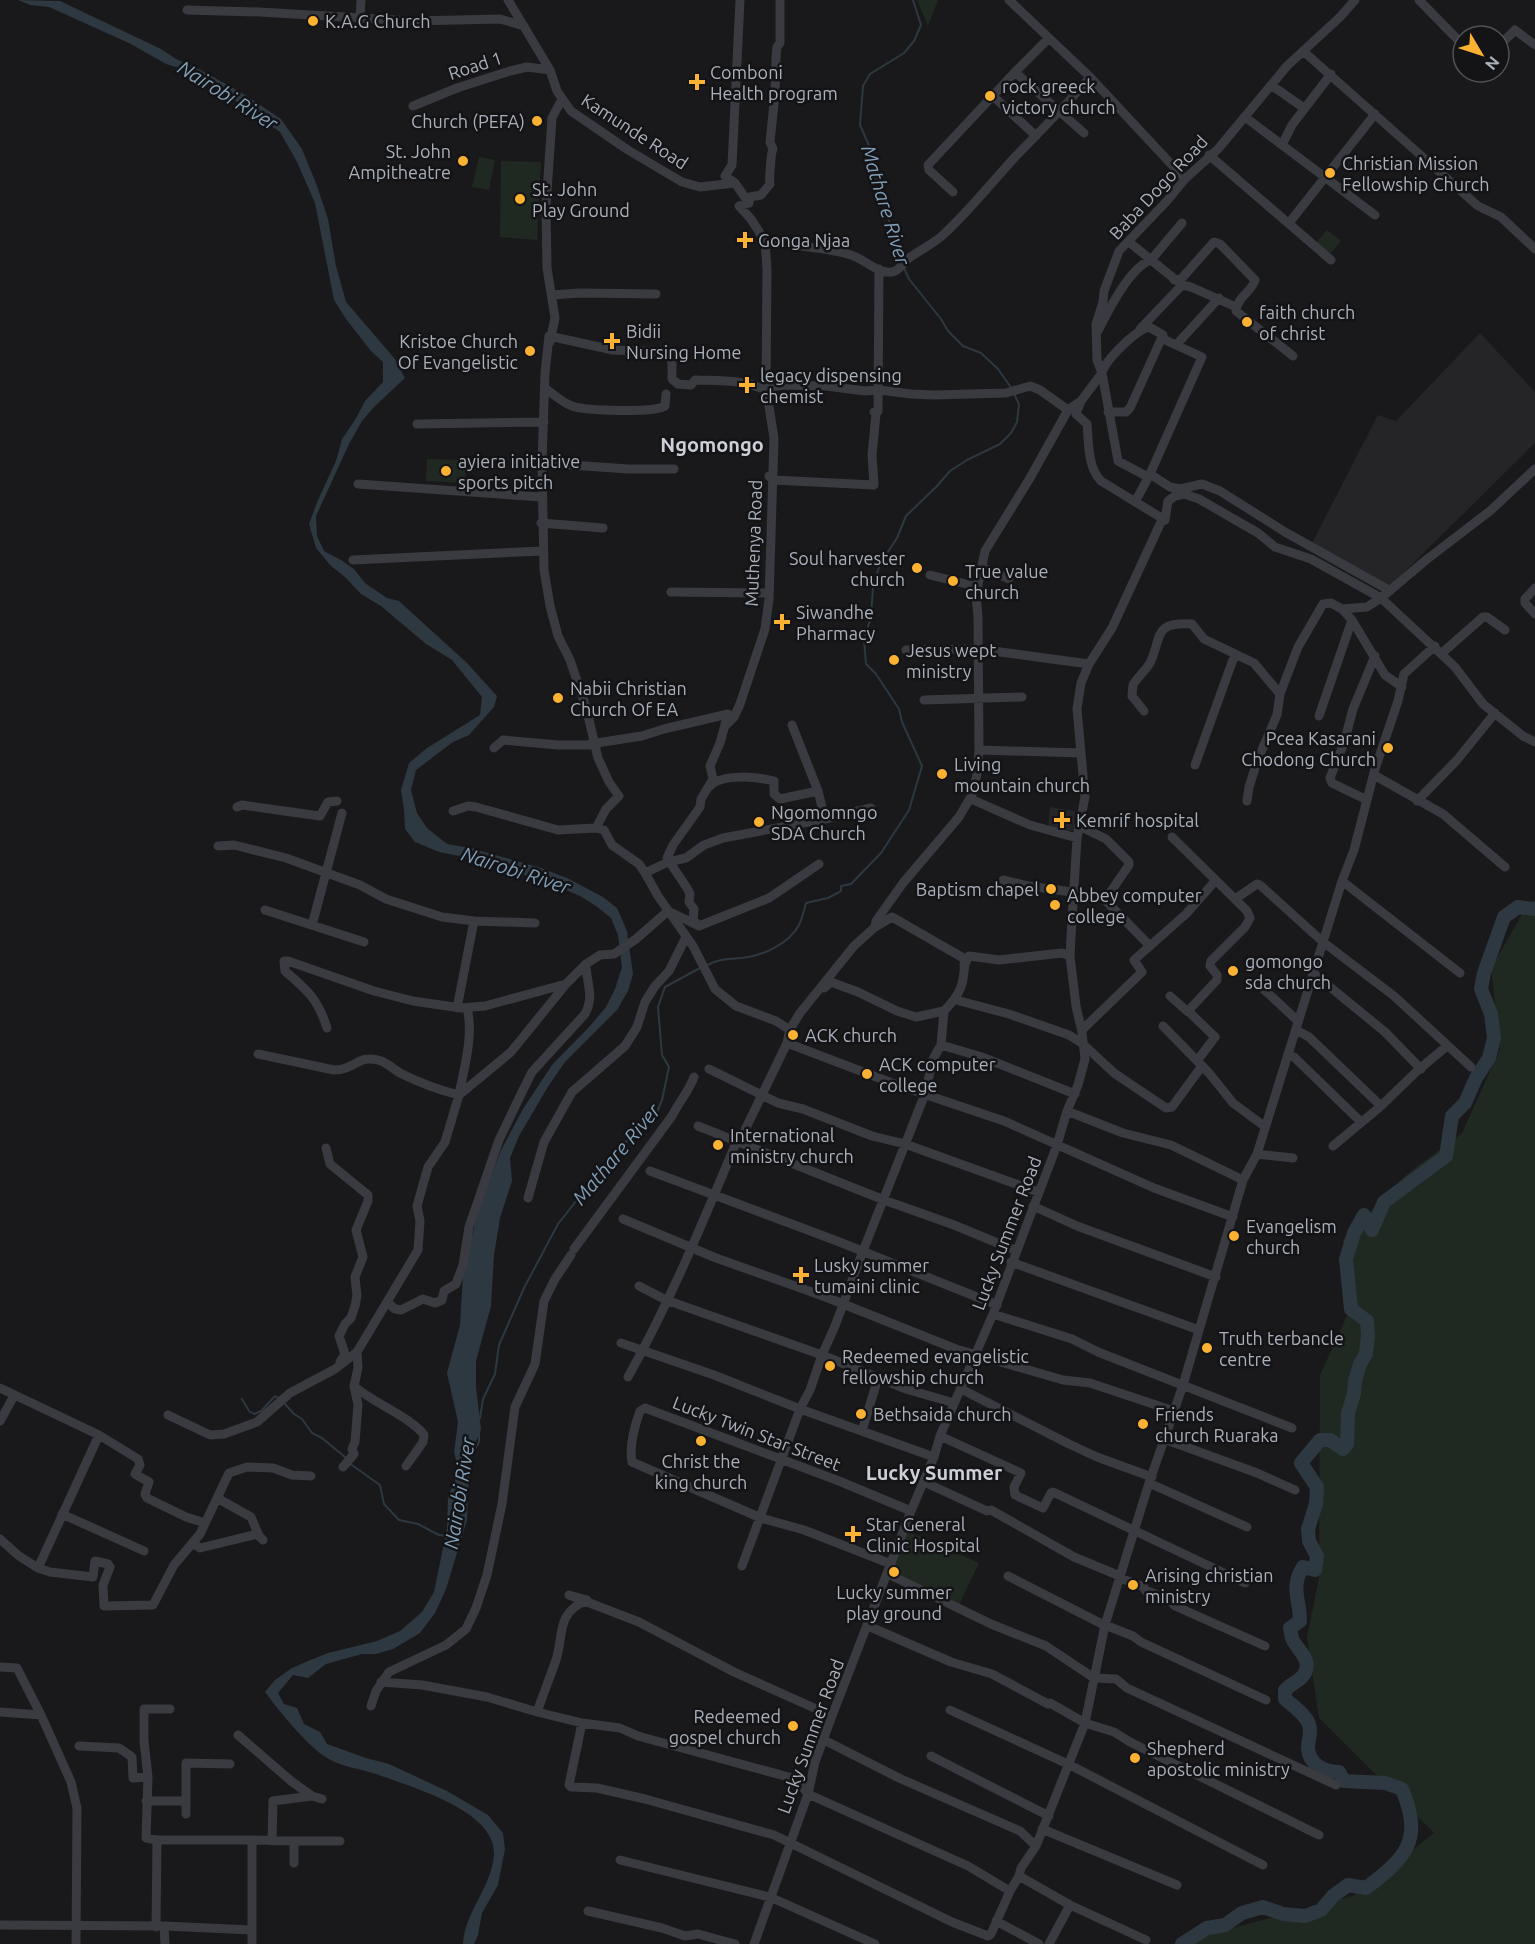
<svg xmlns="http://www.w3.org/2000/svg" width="1535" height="1944" font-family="Ubuntu,sans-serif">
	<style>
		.built { fill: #252528 }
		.green { fill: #202921 }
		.water { fill: #2e3840 }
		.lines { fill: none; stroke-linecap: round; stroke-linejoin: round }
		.stream { stroke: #2e3840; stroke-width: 2 }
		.river { stroke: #2e3840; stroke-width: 14 }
		.minor { stroke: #393b40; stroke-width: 9 }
		.poi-dot { fill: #fbb131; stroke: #141416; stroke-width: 2 }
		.labels { text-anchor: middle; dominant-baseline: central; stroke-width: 5; stroke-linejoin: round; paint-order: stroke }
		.poi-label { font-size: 18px; fill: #aab0bb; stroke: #141416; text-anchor: start }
		.street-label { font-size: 18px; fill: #aab0bb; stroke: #141416 }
		.water-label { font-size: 20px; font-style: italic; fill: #809fb7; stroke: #141416 }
		.neighbourhood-label { font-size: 20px; font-weight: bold; fill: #cccfd7; stroke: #141416 }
	</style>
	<rect width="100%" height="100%" fill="#19191b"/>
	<path class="built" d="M1480,333L1535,392V443L1386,590L1310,547L1378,415L1396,421Z
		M1050,807L1075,811L1074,831L1048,828Z"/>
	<path class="green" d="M917,0H938L928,26Z
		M479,157L495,160L489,190L472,187Z
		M501,161L541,162L537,237L538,240L500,237Z
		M1327,230L1341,241L1329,255L1316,243Z
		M427,459L466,460L465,483L426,481Z
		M1535,900V1944H1172L1353,1896L1434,1833L1319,1718L1307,1637L1319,1578L1320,1375L1356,1296L1343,1240L1407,1174L1462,1133L1500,1049L1491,968L1528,904Z
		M907,1531L979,1563L959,1605L890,1574Z"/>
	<path class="water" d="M18,0L60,1L161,49L176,59L197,68L242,93L281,119L302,149L317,186L328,219L336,266L346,302L395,359L405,378L374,407L362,421L349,444L316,516L317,536L324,551L341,560L354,569L365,583L387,598L399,601L467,663L497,696L494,707L469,735L453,742L416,770L411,790L417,813L427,828L447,844L471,848L541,868L567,878L603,897L617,908L627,931L633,974L628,991L617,1010L565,1062L549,1085L519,1136L510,1158L512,1181L500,1218L494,1255L491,1306L476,1361V1387L481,1430L467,1460L469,1475L467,1520L446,1589L435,1613L420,1633L393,1649L376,1654H362L326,1664L308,1678L293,1675L278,1693L284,1704L297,1708L304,1724L320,1732L327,1744L366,1758L389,1764L447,1791L488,1815L503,1833L505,1849L498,1885L482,1913L478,1935L474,1944H463C465,1911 492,1887 494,1854C496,1810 408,1786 376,1774C358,1768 340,1767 324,1756C304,1742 280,1712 265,1692L275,1680L292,1668L308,1661L328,1653L377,1641L400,1631L422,1612L434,1592L447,1528L448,1496L459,1472L454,1452L458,1422L447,1373L460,1325L463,1274L478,1211L501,1150L523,1109L552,1065L590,1026L606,1007L615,989L622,967L618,935L611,918L596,906L580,896L566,890L545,886L519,872L495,863L439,852L415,842L405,829L404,809L401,790L409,763L427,748L480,715L482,697L452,660L426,644L381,606L361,594L346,578L330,565L316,548L309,524L318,500L336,461L342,439L355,420L365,401L383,382V362L371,351L346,319L334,300L315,203L297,162L280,132L198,74L166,64L131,44L49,7L30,5Z"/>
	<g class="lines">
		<path class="stream" d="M902,263L875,175L874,157L860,125L863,86L870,74L904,53L914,41L921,25L913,0
			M904,268L909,279L941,319L948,331L963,346L981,353L998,369L1012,389
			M705,966C718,959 728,959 742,958C762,956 789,944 799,925C802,919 804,910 806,903L828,898L841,891V886L851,884L881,853L909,810L922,766L902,722L899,709L876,674L866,664L864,640L871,617L873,587L880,564L897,538L906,516L937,486L950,471L967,460L1000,444L1011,433L1017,422L1019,404L1014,394
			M242,1399L249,1411L254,1414L261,1411L275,1396L280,1399
			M284,1403L294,1414L302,1419L312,1433L322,1438L346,1458
			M480,1418L483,1399L495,1374L499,1345L524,1288L558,1224L612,1155L657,1112L662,1100L669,1067L662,1055L658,1007L665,987L700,968
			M349,1463L380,1485L384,1504L399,1520L418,1524L439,1535L448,1536
			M467,1463L479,1442V1433"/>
		<path class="river" d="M1182,1944L1207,1928L1225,1925L1242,1913L1263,1907L1283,1914L1305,1916L1321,1910L1333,1896L1348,1885L1366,1888C1407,1857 1423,1840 1402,1789L1385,1783L1344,1781L1339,1772C1325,1772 1309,1765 1308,1748C1308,1739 1312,1733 1309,1724C1305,1714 1293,1706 1285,1699V1690C1290,1685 1296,1682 1301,1678C1317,1661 1295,1649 1292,1638C1291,1635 1291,1631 1290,1628L1300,1621C1300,1599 1290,1587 1303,1567L1315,1570L1317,1556L1309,1541L1308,1529L1316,1504L1317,1487L1301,1463L1320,1440H1330L1343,1449L1347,1444L1348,1413L1354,1394L1355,1381L1360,1364L1366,1354L1368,1335L1367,1321L1351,1309L1346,1259L1354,1233L1364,1215L1372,1230L1384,1202L1446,1156L1452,1116L1465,1103L1476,1078L1489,1058L1494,1038L1491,1014L1481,989L1484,973L1504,917L1518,907L1535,909"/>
		<path class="minor" d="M508,0L550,70L557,91L571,111L628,150L682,182L700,187L735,183
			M740,0L732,165L725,176L735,183L749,203
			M1009,0L1090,77
			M1419,0L1463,45
			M187,10L259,12L413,21L500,19L524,26
			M360,18L361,0
			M1499,46L1515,30L1535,45
			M1303,51L1478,206L1501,217L1535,249
			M1015,72L1084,133
			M1271,85L1304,108
			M993,96L1036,136
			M413,106L457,88L510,71L527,67L550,70
			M1245,117L1375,215
			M1282,145L1292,125L1331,74
			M1209,155L1331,260
			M953,192L929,170L928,165L1015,72L1049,38
			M749,203L750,197L761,195L770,184C769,180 771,152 773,149L770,142L775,94L776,57L777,47L780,43V0
			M1289,223L1375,114
			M765,241C793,247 823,246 851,255C864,259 878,274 892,272C899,271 903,263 909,258C920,250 933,244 943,235C969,211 991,183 1015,157C1040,131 1066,106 1090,77L1185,179
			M1129,242L1182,285L1191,287L1236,307
			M1174,280L1182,278L1214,242L1220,244L1255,280C1252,292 1237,297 1236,311L1293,356
			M552,295L580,293L656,294
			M1140,329L1182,285
			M1098,331C1108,311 1130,267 1151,260L1182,223
			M549,336L545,373L542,463L544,570L550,606L558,636L570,660L586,707L598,758L609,782L619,796L606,809L596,828L604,830L612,845L639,864L645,873L658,896L693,946L715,989L736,1006L776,1021L790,1030
			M549,336L613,350L669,352L672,363V379L678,384L691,385L695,380C717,381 747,379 766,391
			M550,342L555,318L547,268L546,207L552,118L562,99
			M1177,344L1219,298
			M545,388C553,394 563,403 572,406C587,411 653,413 665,406L666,394
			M766,388L783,385L826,386L865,391L879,390L911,394L934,395L1006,393L1030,386L1040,390L1068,410
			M1081,401L1068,410L1030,478L985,551L976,594L978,617L979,750L977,774L972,795L959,817L903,883L876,921L875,927L854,946L800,1013L790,1029L787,1043L900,1086L1004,1121L1154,1188L1233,1217
			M1108,412H1126L1130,408L1163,335
			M417,424L544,422
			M542,463L628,469H674
			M1150,474L1170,487L1180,489L1202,484L1220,491L1285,532L1387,589
			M769,476L773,480L874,485L872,455L876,414L874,412L878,411L879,269
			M358,484L541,497
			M1135,502L1150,474L1202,357L1163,339V335L1149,327C1136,330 1105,360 1102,373L1118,461L1148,477
			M1165,520L1101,481C1087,466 1089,443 1087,424L1076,414L1081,401L1102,373L1097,360L1096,324L1103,302L1104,291L1119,251L1166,202L1185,179L1218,149L1287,66L1340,17L1355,0
			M1165,520L1168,501L1175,496L1184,494L1199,499L1258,533L1275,547L1311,559L1381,598L1455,667L1483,704L1523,736L1535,742
			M541,523L603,528
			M353,560L542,551
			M982,567L1009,579
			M930,575L978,587
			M1535,588L1525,599V603L1535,614
			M671,592L769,593
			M1342,609L1367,607L1381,598L1426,560L1490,511L1535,469
			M906,650L978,649L1089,664
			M1442,653L1483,617H1487L1505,630
			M924,700L1022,697
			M1144,711L1132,696L1133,685C1138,676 1146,671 1151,661C1162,636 1153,622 1192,624L1204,639L1254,663L1280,694
			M1319,716L1352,620
			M494,748L503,740L558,745H597L590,744L642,736L664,729L728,714
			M979,750L1081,753
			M1195,765L1235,654
			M1374,775L1443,814L1505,867
			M710,786C723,773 758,777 774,781V794L780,799L818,791
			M971,799L1030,825L1077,838
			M1367,800L1332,783L1330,778L1344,743L1353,709L1375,656
			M1247,801L1249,787L1258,759L1277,715L1280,694L1298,647L1323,604L1331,603L1342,609L1352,620L1385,675L1402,687
			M1417,801L1457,760L1495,713
			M237,807L242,805L320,816L328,802L337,801
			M453,811L468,806L476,807L558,830L596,828
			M825,819L871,808
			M1079,826L1106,839L1129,862V865L1105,900L1150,946
			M1172,837L1247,911L1250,918L1245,927L1211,961L1210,966L1217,975V980L1188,1011L1215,1037L1197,1061
			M218,846L234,845L286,858L360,885L386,899L442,917L474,921L535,923
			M645,873L668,862L686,858L704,845L723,838L825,819L818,791L792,725
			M1003,880L1028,886L1072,892
			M1342,881L1460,973
			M1235,899L1257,884L1260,885L1323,942L1394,996L1471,1067
			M265,910L364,942
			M312,925L342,813
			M699,926L769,898L819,864
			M875,927L892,917L965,959
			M1313,973L1385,1032L1421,1069
			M1258,984L1298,1021
			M824,988L831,982L858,992L897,1011L916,1017L944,1011
			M1170,996L1188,1012
			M956,1000L1009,1014L1069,1035L1083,1044L1114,1073L1166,1108L1172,1107L1202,1066
			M457,1008L474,921
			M1163,1026L1209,1073L1233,1103L1264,1126
			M327,1028C318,999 307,990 285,971L284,961H288L374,991L413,1001L461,1008L485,1006L566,984
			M1084,1028L1142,972L1134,960L1186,914L1216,880
			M1296,1030L1309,1037L1381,1106
			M941,1045L982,1057L1075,1094
			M258,1054L334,1070C352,1070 356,1059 369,1059C383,1058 391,1068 402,1074C420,1083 439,1090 459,1095C464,1068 474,1035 467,1008
			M1294,1057L1361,1122
			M709,1069L778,1103L803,1109L872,1136L905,1144L1038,1192
			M1067,1111L1123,1133L1171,1145L1243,1180
			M698,1126L884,1200L954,1225L1017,1251
			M1333,1146L1381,1106L1417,1071L1447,1046
			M326,1148L330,1164L368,1195V1201L356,1230L363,1257L355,1277L357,1296L355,1306L351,1318L345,1324L339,1336L345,1354L340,1362
			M1257,1154L1293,1158
			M650,1171L837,1241L997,1305
			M528,1198L544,1142L572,1092L625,1046L637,1027L645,1002L655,986L669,971L686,937
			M1033,1206L1077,1226L1216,1277
			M623,1219L716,1258L823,1296L956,1349L1063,1380L1090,1383L1174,1411
			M574,1249L672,1116C679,1102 689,1091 694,1077
			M1011,1262L1199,1330
			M639,1286L666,1300L822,1355L906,1389L954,1403
			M388,1303L395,1309L401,1310L423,1299L435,1303L442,1300L444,1291L456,1284L463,1265L469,1227L499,1140L523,1090L532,1072L585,1014C595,995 586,983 586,964
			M993,1314L1072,1339L1098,1352L1292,1428
			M621,1343L714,1375L800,1409L934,1457
			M628,1377C670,1302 703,1222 736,1143L745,1130L787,1043
			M354,1386C373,1403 411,1417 424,1435L423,1442L406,1466
			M0,1388L99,1435L138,1459L140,1465L135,1474L149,1482L145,1494L147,1498L186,1517L205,1523
			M961,1389L1069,1444L1097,1457L1152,1477
			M168,1415L210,1435L224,1434L257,1422L290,1393L335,1369L357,1352L418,1250L420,1221L417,1206L428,1167L445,1142L459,1095L511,1052L566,984L586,964L600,955L614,954L636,939L668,911L699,926L693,920L694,909L689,902L690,894L687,888L667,858L673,845L700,807L701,799L713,779L710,766L720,743L728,714L725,726L734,717L740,704L765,629L769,599L773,471L774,438L766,388L767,269L765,241L751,219L739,206L749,203
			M0,1421L14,1396
			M862,1431L878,1378
			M940,1436L1021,1473L1014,1487L1015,1495L1043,1508L1051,1493L1053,1492L1245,1583
			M1164,1439L1257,1473L1295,1490
			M343,1467L354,1454L352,1449L355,1442L358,1405L354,1386L358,1368L357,1352
			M924,1482L987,1511L991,1510L1074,1557L1115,1574L1120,1578L1144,1587L1145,1590L1170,1600L1175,1606L1265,1646
			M1149,1483L1247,1527
			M217,1498L251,1517L259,1536L263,1540
			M62,1514L144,1551
			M0,1539L19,1556L38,1568L50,1572L93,1577L95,1561L108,1564L110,1567L103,1585L104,1606L153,1605L174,1565L200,1534L229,1473L247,1467L273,1468L292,1475L311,1476
			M194,1544L200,1548L258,1534
			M891,1564L804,1530L761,1518L632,1462C629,1447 635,1425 640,1411L645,1408L839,1481L911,1511
			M742,1566L800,1409L810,1390L822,1355L835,1326L863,1251L925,1094L933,1059L941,1045L944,1011C962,993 964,983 965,959L964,966L969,956L999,960L1062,953L1070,956
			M38,1568L99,1435
			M888,1574L991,1624L1046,1646L1094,1678L1116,1679L1127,1688L1336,1785
			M1008,1576L1106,1626
			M587,1600L569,1595L639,1622L734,1672L832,1716
			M1105,1625L1133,1636L1141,1642L1266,1700
			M868,1626L951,1662L992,1674L1048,1704L1050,1703L1085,1723L1114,1732L1130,1742L1319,1835
			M0,1667L17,1668L41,1715L71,1782L77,1808L76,1944
			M381,1682L422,1685L487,1697L537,1712C543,1695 550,1677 556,1660C564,1635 556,1614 585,1601
			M371,1706L376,1691L389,1672L446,1645L466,1629L476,1608L487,1575L502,1504L515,1407L535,1364L544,1301L555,1279L571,1255
			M950,1710L1070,1765L1263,1865
			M0,1712L41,1715
			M537,1712L582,1723L620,1728L638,1736L796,1779L808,1794L968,1866L1010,1891
			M582,1723L569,1785L571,1787L597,1788L645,1799L774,1835L952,1922L988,1936L991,1934L1010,1891L1019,1876L1021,1868L1036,1846L1085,1723L1105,1625L1149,1483L1183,1385L1243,1180L1257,1154L1342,881L1354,850L1375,769L1398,701L1404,674L1435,646
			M238,1735L291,1781L312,1796
			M824,1740L901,1779L1020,1831L1036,1846
			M79,1746L119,1748L132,1757L133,1778L148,1777L146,1838L157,1840L156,1927
			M931,1756L1049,1816
			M148,1777L144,1741V1709H170
			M146,1801H185
			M186,1814V1763L230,1764
			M1042,1829L1177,1885
			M157,1840H252V1944
			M252,1840L294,1841V1863
			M272,1841L273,1801L312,1796L322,1799
			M294,1841H340
			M620,1860L770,1897L875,1944
			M1019,1876L1070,1905L1146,1940
			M588,1911L662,1928L685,1936L698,1934L735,1944
			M996,1921L1039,1944
			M0,1925L164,1926L252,1930
			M164,1926L165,1944
			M754,1944L808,1794L815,1762L832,1716L911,1511L934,1457L940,1436L993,1314L1057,1145L1067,1111L1078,1085L1085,1059L1082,1032L1076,1006L1070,956L1071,937L1077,838L1085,797L1077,709L1081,683L1089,664L1112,628L1161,522L1165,520
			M1049,1944L1070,1905"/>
	</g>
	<g class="poi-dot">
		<circle cx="313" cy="21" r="6"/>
		<path d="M694 73h6v6h6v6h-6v6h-6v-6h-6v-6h6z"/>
		<circle cx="990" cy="96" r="6"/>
		<circle cx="537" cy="121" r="6"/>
		<circle cx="463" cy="161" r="6"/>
		<circle cx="1330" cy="173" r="6"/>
		<circle cx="520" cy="199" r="6"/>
		<path d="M742 231h6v6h6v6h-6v6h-6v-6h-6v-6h6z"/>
		<circle cx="1247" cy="322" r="6"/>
		<path d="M609 332h6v6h6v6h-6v6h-6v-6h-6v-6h6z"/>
		<circle cx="530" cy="351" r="6"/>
		<path d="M744 376h6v6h6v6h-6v6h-6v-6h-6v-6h6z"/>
		<circle cx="446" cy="471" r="6"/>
		<circle cx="917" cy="568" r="6"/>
		<circle cx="953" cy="581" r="6"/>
		<path d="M779 613h6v6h6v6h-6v6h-6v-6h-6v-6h6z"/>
		<circle cx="894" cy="660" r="6"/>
		<circle cx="558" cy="698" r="6"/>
		<circle cx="1388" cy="748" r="6"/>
		<circle cx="942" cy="774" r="6"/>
		<path d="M1059 811h6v6h6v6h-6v6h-6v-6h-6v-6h6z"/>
		<circle cx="759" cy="822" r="6"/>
		<circle cx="1051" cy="889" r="6"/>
		<circle cx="1055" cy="905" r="6"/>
		<circle cx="1233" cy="971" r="6"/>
		<circle cx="793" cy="1035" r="6"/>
		<circle cx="867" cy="1074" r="6"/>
		<circle cx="718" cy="1145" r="6"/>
		<circle cx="1234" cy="1236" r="6"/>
		<path d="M798 1266h6v6h6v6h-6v6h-6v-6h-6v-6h6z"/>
		<circle cx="1207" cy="1348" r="6"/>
		<circle cx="830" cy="1366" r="6"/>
		<circle cx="861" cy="1414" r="6"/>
		<circle cx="1143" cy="1424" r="6"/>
		<circle cx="701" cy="1441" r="6"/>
		<path d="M850 1525h6v6h6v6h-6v6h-6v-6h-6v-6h6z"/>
		<circle cx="894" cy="1572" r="6"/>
		<circle cx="1133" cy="1585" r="6"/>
		<circle cx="793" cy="1726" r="6"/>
		<circle cx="1135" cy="1758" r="6"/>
	</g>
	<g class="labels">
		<g class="poi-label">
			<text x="325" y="21">K.A.G Church</text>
			<text x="710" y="72">Comboni<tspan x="710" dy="21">Health program</tspan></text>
			<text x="1002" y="86">rock greeck<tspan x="1002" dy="21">victory church</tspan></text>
			<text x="525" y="121" text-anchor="end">Church (PEFA)</text>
			<text x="451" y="151" text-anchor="end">St. John<tspan x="451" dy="21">Ampitheatre</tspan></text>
			<text x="1342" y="163">Christian Mission<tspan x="1342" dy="21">Fellowship Church</tspan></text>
			<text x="532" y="189">St. John<tspan x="532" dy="21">Play Ground</tspan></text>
			<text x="758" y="240">Gonga Njaa</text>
			<text x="1259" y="312">faith church<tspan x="1259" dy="21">of christ</tspan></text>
			<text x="626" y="331">Bidii<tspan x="626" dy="21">Nursing Home</tspan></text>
			<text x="518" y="341" text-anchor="end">Kristoe Church<tspan x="518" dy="21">Of Evangelistic</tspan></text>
			<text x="760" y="375">legacy dispensing<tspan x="760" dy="21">chemist</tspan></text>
			<text x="458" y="461">ayiera initiative<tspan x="458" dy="21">sports pitch</tspan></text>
			<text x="905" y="558" text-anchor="end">Soul harvester<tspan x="905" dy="21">church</tspan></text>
			<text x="965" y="571">True value<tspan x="965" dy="21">church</tspan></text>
			<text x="796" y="612">Siwandhe<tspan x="796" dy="21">Pharmacy</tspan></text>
			<text x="906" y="650">Jesus wept<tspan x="906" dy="21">ministry</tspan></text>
			<text x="570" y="688">Nabii Christian<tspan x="570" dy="21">Church Of EA</tspan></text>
			<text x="1376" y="738" text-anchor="end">Pcea Kasarani<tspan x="1376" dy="21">Chodong Church</tspan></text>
			<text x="954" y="764">Living<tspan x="954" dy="21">mountain church</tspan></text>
			<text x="771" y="812">Ngomomngo<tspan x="771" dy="21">SDA Church</tspan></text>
			<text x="1076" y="820">Kemrif hospital</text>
			<text x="1039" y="889" text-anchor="end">Baptism chapel</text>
			<text x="1067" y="895">Abbey computer<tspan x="1067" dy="21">college</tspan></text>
			<text x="1245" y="961">gomongo<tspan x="1245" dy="21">sda church</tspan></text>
			<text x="805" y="1035">ACK church</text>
			<text x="879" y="1064">ACK computer<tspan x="879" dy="21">college</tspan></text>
			<text x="730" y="1135">International<tspan x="730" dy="21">ministry church</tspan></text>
			<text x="1246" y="1226">Evangelism<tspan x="1246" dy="21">church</tspan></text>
			<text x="814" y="1265">Lusky summer<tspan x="814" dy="21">tumaini clinic</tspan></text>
			<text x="1219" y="1338">Truth terbancle<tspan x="1219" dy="21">centre</tspan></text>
			<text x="842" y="1356">Redeemed evangelistic<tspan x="842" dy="21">fellowship church</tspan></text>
			<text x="873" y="1414">Bethsaida church</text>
			<text x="1155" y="1414">Friends<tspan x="1155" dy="21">church Ruaraka</tspan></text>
			<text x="701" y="1461" text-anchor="middle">Christ the<tspan x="701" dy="21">king church</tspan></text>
			<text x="866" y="1524">Star General<tspan x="866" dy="21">Clinic Hospital</tspan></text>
			<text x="1145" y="1575">Arising christian<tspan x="1145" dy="21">ministry</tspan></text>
			<text x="894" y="1592" text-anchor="middle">Lucky summer<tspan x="894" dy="21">play ground</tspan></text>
			<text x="781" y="1716" text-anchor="end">Redeemed<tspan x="781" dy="21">gospel church</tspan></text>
			<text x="1147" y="1748">Shepherd<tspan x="1147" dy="21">apostolic ministry</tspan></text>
		</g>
		<g class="street-label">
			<text transform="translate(475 65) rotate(-18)">Road 1</text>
			<text transform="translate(635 131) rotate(33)">Kamunde Road</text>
			<text transform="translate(1158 187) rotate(-47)">Baba Dogo Road</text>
			<text transform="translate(753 543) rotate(-88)">Muthenya Road</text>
			<text transform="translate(1006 1233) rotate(-69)">Lucky Summer Road</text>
			<text transform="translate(757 1433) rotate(21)">Lucky Twin Star Street</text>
			<text transform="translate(810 1736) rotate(-70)">Lucky Summer Road</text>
		</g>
		<g class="water-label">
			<text transform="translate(228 95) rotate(32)">Nairobi River</text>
			<text transform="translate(886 205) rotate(73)">Mathare River</text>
			<text transform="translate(516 870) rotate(18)">Nairobi River</text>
			<text transform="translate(616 1154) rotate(-50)">Mathare River</text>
			<text transform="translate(459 1493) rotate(-81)">Nairobi River</text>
		</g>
		<g class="neighbourhood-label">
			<text x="712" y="444">Ngomongo</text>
			<text x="934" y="1472">Lucky Summer</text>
		</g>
	</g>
	<g transform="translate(1481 54) rotate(129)"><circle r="28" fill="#141416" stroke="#505258" stroke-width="1.5"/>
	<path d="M0-4.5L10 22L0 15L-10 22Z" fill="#fbb131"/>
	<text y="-9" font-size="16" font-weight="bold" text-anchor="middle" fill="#aab0bb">N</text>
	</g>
</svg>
